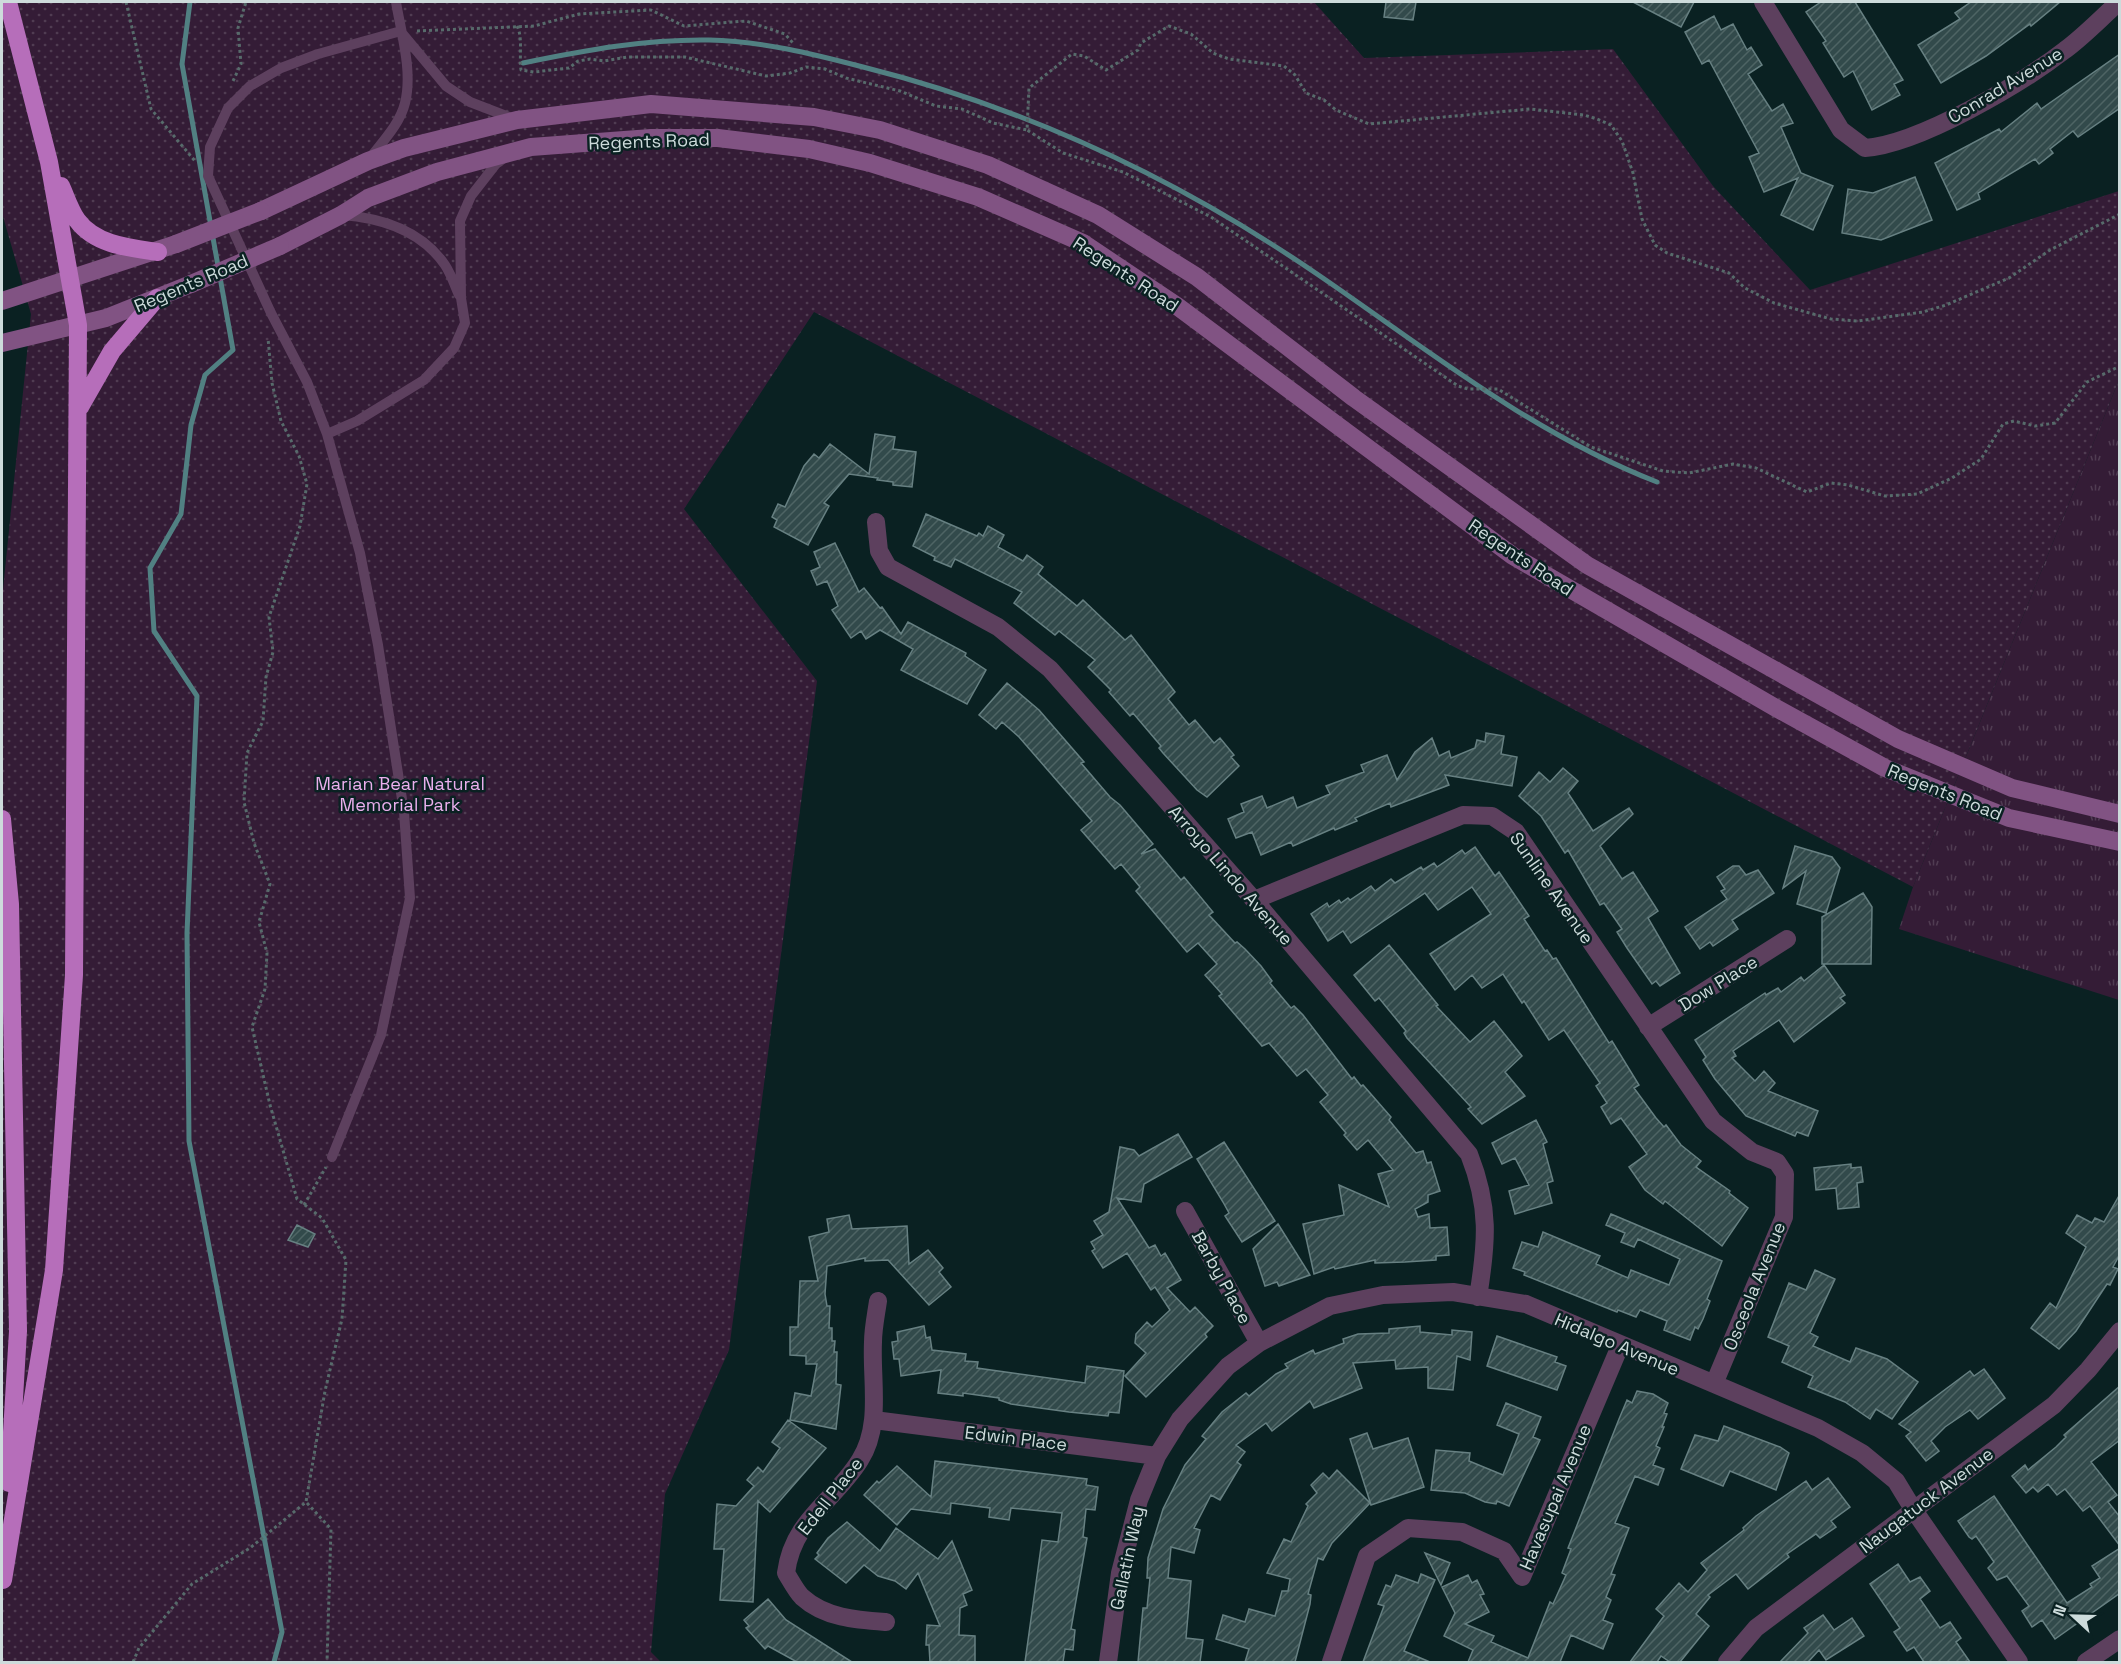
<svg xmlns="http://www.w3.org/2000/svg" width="2121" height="1664" font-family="'Space Grotesk',sans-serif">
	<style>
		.grass { fill: url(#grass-tufts) }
		.park { fill: url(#park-dots) }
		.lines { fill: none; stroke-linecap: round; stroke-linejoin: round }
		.stream { stroke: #518082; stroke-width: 5 }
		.building { fill: url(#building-hatch); stroke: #678082; stroke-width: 1.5 }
		.path { stroke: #576b6b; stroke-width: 3; stroke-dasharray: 3 3; stroke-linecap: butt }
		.lane { stroke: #5d405e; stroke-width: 10 }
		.street { stroke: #5d405e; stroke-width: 18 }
		.secondary { stroke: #815383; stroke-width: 18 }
		.highway { stroke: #b66eba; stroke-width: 18 }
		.secondary-bridge { stroke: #815383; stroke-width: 18 }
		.labels { text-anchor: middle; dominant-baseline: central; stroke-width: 5; stroke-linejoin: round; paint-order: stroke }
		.street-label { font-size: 18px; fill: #cddbdb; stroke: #0a2122 }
		.park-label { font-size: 18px; fill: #eaafed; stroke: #0a2122 }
	</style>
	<defs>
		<pattern id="grass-tufts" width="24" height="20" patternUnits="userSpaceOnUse" patternTransform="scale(1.5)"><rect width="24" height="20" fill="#341c36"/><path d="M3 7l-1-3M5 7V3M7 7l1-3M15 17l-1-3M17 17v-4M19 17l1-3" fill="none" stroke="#503c52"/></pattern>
		<pattern id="park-dots" width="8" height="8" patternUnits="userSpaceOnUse" patternTransform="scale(1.5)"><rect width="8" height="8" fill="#341c36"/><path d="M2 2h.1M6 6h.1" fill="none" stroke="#503c52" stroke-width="1.8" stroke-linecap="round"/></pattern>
		<pattern id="building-hatch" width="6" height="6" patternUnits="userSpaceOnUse" patternTransform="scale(1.5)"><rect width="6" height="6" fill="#324a4b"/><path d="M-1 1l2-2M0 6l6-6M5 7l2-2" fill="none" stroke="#4e6464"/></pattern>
	</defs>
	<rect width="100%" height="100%" fill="#0a2122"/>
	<path class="grass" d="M2119,380V1000L1899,929L1913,887Z"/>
	<path class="park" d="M2,2H1314L1364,58L1613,49L1713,186L1810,290L2119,191V380L1913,887L814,312L684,509L817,681L729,1350L665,1494L651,1652L661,1662H2V599L31,314L2,213Z"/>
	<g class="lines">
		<path class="stream" d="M190,2L182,64L233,350L205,375L191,425L181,514L150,568L154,631L197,696L187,933L189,1141L282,1632L274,1662
			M523,63C586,50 646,39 709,40C762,41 813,54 863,67C1027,108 1178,179 1317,274C1427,349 1531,433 1657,482"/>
	</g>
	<path class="building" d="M1386,2H1416L1413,20L1384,17Z
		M1633,2H1694L1681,27Z
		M1821,2H1855L1903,80L1894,84L1900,95L1872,110L1853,71L1844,77L1823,43L1826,41L1806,12Z
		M1971,2H2060L2031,26L2030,24L1986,56L1941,83L1918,45L1960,19L1955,13Z
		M1714,16L1721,30L1733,24L1747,50L1751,47L1762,65L1748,74L1772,111L1783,104L1793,123L1781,127L1801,173L1833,186L1813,230L1781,215L1798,178L1764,192L1749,157L1759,153L1709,60L1702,64L1685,32Z
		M2120,54V108L2078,137L2073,131L2050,149L2053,153L2039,164L2035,159L1978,193L1980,199L1957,210L1935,163L1999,129L2001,132L2037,103L2041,109Z
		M1915,177L1932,220L1881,240L1842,233L1848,189L1873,193Z
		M875,434L895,437L893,449L916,452L912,487L893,485V482L877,480L878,478L849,474L824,503L829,506L808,545L774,527L777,520L772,517L778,504L785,507L804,466L814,454L819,458L830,444L869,474Z
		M926,514L977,536L979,533L983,536L988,526L1004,535L998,547L1023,561L1027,555L1043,567L1038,574L1077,606L1083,600L1125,640L1131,635L1175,692L1168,699L1189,725L1195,720L1214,743L1220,738L1234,755L1231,757L1239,766L1207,797L1197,790L1163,753L1159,748L1161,746L1133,713L1130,716L1109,692L1111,690L1088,667L1095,660L1059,631L1055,635L1014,603L1022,592L955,559L951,567L934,560L935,557L913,546Z
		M835,543L859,592L864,588L880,608L882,607L901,634L908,622L966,653L965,656L986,670L967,704L901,670L913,649L880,630L866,639L861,631L851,638L832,610L838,606L827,581L817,585L811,571L820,567L814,552Z
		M1007,683L1039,710L1084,762L1081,763L1110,797L1120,805L1153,844L1141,854L1155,849L1181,880L1184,877L1213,912L1209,915L1235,943L1237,942L1245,949L1261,966L1272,981L1270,983L1291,1008L1294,1006L1303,1015L1352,1079L1354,1077L1361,1086L1363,1085L1391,1117L1389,1120L1416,1153L1423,1151L1427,1163L1431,1162L1440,1191L1428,1195V1202L1415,1209L1418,1217L1429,1214L1430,1228L1447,1227L1449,1255L1436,1256V1260L1405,1262L1375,1263V1260L1335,1269L1334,1267L1314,1274L1303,1224L1344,1215L1339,1185L1389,1207L1378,1174L1393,1170L1368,1140L1357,1150L1344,1135L1346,1133L1320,1102L1328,1095L1306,1069L1297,1076L1269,1043L1262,1046L1219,996L1222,994L1205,975L1217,964L1198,943L1187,952L1136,891L1140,887L1121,864L1115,869L1081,830L1092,821L1019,737L1002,722L996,729L979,715Z
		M1486,733L1504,736L1501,754L1517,757L1512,786L1445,775L1449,785L1391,807L1390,803L1355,818L1357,821L1335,830L1334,828L1293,846L1291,842L1261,855L1252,832L1236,838L1228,819L1244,812L1241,804L1262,796L1267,808L1293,797L1297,808L1330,794L1326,786L1364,772L1361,765L1387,755L1397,780L1415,752L1432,738L1439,756L1449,751L1451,758L1475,748L1477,740L1485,742Z
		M1563,768L1578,781L1568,793L1593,831L1629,808L1633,814L1600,846L1622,879L1633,872L1658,911L1648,918L1680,973L1660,986L1656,981L1652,984L1627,948L1617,932L1622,929L1604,903L1600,905L1568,850L1565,853L1541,816L1519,796L1539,772L1550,782Z
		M1795,846L1832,857L1840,868L1826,913L1797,904L1806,871L1783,888Z
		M1475,847L1495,876L1499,872L1529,916L1524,919L1545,951L1547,950L1553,959L1556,958L1609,1043L1612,1041L1639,1085L1634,1088L1656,1118L1664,1127L1666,1125L1681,1145L1701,1161L1696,1167L1730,1191L1729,1193L1748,1208L1722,1246L1665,1201L1663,1204L1645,1190L1629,1167L1647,1154L1621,1118L1611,1124L1601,1107L1607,1103L1596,1086L1600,1083L1564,1030L1549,1040L1524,1001L1522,1003L1503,974L1482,988L1472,975L1455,990L1430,954L1491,914L1472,887L1438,910L1425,893L1351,943L1343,931L1328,941L1311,914L1327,903L1329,907L1339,900L1341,903L1348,898L1350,900L1371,886L1375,891L1391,879L1395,883L1421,867L1423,870L1434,863L1437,867L1462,850L1465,854Z
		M1733,866H1739L1746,875L1758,870L1774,893L1732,920L1738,929L1713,946L1710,942L1700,949L1685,927L1727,899L1721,891L1725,889L1717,877Z
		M1863,893L1872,907L1871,964H1822V917Z
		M1389,945L1438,1005L1436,1006L1470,1042L1494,1021L1522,1056L1505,1072L1525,1096L1482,1124L1468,1109L1471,1107L1407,1038L1404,1033L1406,1031L1379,998L1375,1001L1354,975Z
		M1824,965L1845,995L1840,998L1845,1003L1794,1042L1779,1020L1733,1051L1736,1056L1732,1058L1755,1081L1764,1071L1775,1083L1768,1091L1818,1111L1808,1136L1797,1132L1795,1136L1746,1116L1715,1079L1703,1060L1706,1057L1695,1040L1765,993L1766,995L1778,988L1781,992L1801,977L1804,981Z
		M1536,1120L1547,1142L1543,1144L1553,1181L1547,1183L1552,1203L1515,1214L1509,1191L1529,1185L1515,1158L1502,1164L1492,1143Z
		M1178,1134L1192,1157L1144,1184L1141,1202L1117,1198L1149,1248L1155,1245L1161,1256L1165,1253L1181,1280L1167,1288L1190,1312L1195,1307L1213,1326L1205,1334L1207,1337L1146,1397L1125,1376L1146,1353L1135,1343L1136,1334L1147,1322L1152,1327L1170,1310L1155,1287L1151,1290L1127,1253L1103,1268L1092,1251L1095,1249L1091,1242L1103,1235L1094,1221L1109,1212L1120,1147L1134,1150L1139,1156Z
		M1224,1142L1275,1221L1242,1242L1225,1216L1229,1213L1223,1202L1197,1159Z
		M1851,1164V1168L1861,1167L1863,1182L1857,1183L1859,1207L1838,1209L1836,1188L1816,1190L1814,1168Z
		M2120,1194V1254L2113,1267L2118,1269L2110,1285L2107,1284L2076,1331L2059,1349L2031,1328L2050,1303L2056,1308L2086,1247L2066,1233L2077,1215L2092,1223L2095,1218L2104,1222Z
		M1611,1214L1722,1261L1707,1299L1710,1301L1703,1319L1698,1329L1695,1327L1690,1340L1664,1330L1667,1321L1640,1310L1636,1317L1618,1310L1617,1312L1524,1275L1525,1272L1513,1268L1522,1242L1538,1247L1543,1232L1600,1256L1596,1264L1628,1278L1631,1270L1669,1285L1680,1259L1638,1239L1634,1247L1621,1242L1625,1233L1606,1225Z
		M849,1215L852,1229L907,1226L909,1264L928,1250L943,1268L939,1272L951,1287L929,1305L888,1260L865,1261V1258L827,1266L825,1294L827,1306H830L829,1328H832V1341H835L834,1352H837L836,1384L841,1385L836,1429L790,1420L795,1393L811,1396L817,1364H806V1356L790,1355V1327H798L800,1281H818L809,1237L829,1232L827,1219Z
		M1278,1224L1310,1275L1279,1286L1277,1282L1265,1286L1253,1249Z
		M297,1225L315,1234L308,1247L288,1240Z
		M1815,1270L1835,1279L1810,1333L1818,1337L1813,1346L1850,1362L1856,1348L1887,1359L1918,1382L1892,1419L1876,1409L1870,1419L1845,1402L1808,1387L1813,1376L1782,1362L1789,1346L1768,1337L1789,1283L1806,1290Z
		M924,1326L926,1338L930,1337L932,1350L966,1354L965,1361L978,1362L977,1368L1085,1383L1087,1366L1124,1371L1119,1413L1109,1412L1108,1416L1069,1412L1011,1404L999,1400V1398L963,1393V1396L938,1393L941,1370L901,1376L899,1359H894L892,1342L898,1341L897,1332Z
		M1420,1326V1332L1452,1335V1330L1472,1332L1470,1360L1457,1356L1453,1390L1428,1388V1367L1396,1369L1395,1360L1353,1363L1362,1388L1314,1408L1310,1401L1272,1431L1266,1423L1236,1445L1245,1452L1237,1462L1241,1465L1220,1500L1211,1495L1194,1528L1200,1530L1194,1553L1171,1547L1168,1578L1191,1581L1186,1638L1203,1640L1200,1662H1138L1143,1608H1147L1150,1578H1147L1148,1558L1163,1509L1185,1465L1206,1439L1202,1436L1222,1412L1246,1393L1249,1396L1276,1374L1288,1368L1285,1364L1313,1350L1315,1354L1344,1343L1343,1339L1358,1334L1389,1333V1329Z
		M1497,1336L1557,1357L1555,1362L1566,1366L1557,1390L1487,1366Z
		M1984,1369L2005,1398L1978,1419L1970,1410L1945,1427L1931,1441L1939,1451L1926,1461L1906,1436L1911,1432L1899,1424L1970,1371L1974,1376Z
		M2120,1386V1440L2091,1462L2117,1495L2108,1502L2120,1517V1546L2090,1506L2083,1511L2065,1489L2057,1495L2048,1484L2038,1492L2033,1487L2026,1493L2012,1476L2025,1465L2028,1470L2056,1447L2066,1437L2064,1435Z
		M1637,1391L1653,1394L1668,1403L1664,1413L1667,1414L1662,1427H1664L1656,1446L1660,1448L1653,1465L1664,1469L1658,1485L1635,1476L1615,1523L1629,1528L1611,1574L1615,1575L1606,1597L1611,1600L1603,1620L1613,1624L1603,1649L1571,1635L1560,1662H1468L1473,1650L1444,1636L1455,1613L1442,1587L1468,1575L1472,1583L1477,1580L1484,1594L1480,1595L1489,1612L1465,1624L1494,1636L1491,1642L1528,1658L1550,1602L1553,1604L1566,1575L1562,1573L1571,1549L1568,1548L1619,1419L1627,1400L1632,1403Z
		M1506,1403L1541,1417L1533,1437L1540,1440L1509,1506L1497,1501L1496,1504L1485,1502L1465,1493L1431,1490L1436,1450L1470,1453L1469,1461L1503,1475L1519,1434L1497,1425Z
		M788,1420L826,1448L770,1512L758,1501L753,1602L720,1600L724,1549H714L717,1504L736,1506L754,1486L747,1480L758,1467L763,1472L780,1448L772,1442Z
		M1724,1426L1780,1447L1789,1453L1776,1490L1730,1471L1723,1486L1681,1469L1695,1435L1718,1441Z
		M1367,1433L1373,1449L1408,1438L1424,1487L1371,1505L1350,1439Z
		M935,1461L1087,1479L1086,1485L1098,1487L1095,1510L1086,1509L1083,1537L1087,1538L1071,1629L1075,1630L1073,1650L1065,1649L1063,1662H1025L1042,1540L1058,1542L1062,1513L1011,1508L1009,1520L989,1517L990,1508L951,1503L950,1514L911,1509L897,1525L864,1495L877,1481L879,1483L897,1466L931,1497Z
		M1337,1470L1370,1503L1332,1543L1323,1560L1318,1558L1308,1594L1311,1595L1310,1604L1295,1662H1245L1249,1649L1216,1639L1223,1615L1245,1622L1249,1609L1275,1616L1282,1591H1288L1290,1579L1267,1573L1284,1539L1291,1542L1308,1506L1306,1504L1317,1493L1311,1485L1323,1473L1329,1479Z
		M1828,1478L1850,1507L1831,1521L1836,1527L1820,1538L1816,1534L1787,1554L1789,1557L1748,1589L1736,1574L1708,1595L1710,1597L1696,1614L1709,1626L1680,1662H1670L1661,1656L1657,1662H1630L1664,1616L1656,1609L1679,1583L1688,1592L1707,1570L1701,1563L1744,1530L1743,1528L1756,1516L1806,1481L1812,1490Z
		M1994,1496L2067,1603L2092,1587L2090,1584L2100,1578L2092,1566L2120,1548V1593L2055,1639L2042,1620L2032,1627L2022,1611L2029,1606L2007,1576L1997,1580L1988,1568L1994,1562L1976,1536L1972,1539L1969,1537L1958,1521Z
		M847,1522L880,1551L896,1528L938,1559L952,1541L972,1590L963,1594L967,1605L960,1608L959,1635L975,1636V1662H930L929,1645H926L927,1625L940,1626L918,1573L906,1589L895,1581L878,1576L864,1565L846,1583L815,1559L819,1555L817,1553L828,1538Z
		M1425,1553L1450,1563L1441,1585Z
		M1898,1564L1910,1582L1920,1577L1930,1591L1920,1599L1940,1628L1950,1622L1961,1638L1956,1642L1970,1662H1924L1914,1647L1907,1651L1894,1632L1900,1628L1870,1584Z
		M1421,1574L1435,1580L1404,1651L1430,1662H1363L1384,1606L1378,1604L1386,1585L1391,1587L1396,1575L1418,1583Z
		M768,1599L786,1620L852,1662H797L768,1646L765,1649L746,1628L749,1626L744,1620Z
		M1823,1615L1834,1630L1852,1618L1864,1636L1826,1660L1819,1650L1808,1662H1780L1808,1633L1804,1628Z"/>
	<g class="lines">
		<path class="path" d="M126,2L151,109L195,161
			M517,26C523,37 519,56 521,70L534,72L569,68L578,61L590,59L604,61L628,57H685L766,76L790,73L806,67L825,69L846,78L900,91L936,106L962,109L993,123L1027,130
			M417,31L534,26L579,14L651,10L684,26L746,21L785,34L793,43
			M233,81L241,64L238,28L246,2
			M2120,214L2050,250L2009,278L1946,305L1923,312L1858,321L1831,319L1774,303L1745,288L1729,273L1667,253L1655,245L1642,219L1633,173L1622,141L1611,125L1597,119L1584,115L1530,109L1369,124L1336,110L1324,100L1306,93L1295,75L1284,66L1229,59L1213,53L1191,34L1169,26L1141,43L1138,50L1106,70L1084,56L1072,54L1029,88L1027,130L1063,153L1123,172L1211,217L1458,386L1468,389H1498L1591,447L1663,471L1689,473L1733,464L1756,468L1807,492L1831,483L1848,485L1885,496L1917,494L1952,478L1981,459L2003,424L2014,421L2035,426L2055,423L2087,382L2120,366
			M304,1205L326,1167
			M307,1503L331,1529L327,1662
			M133,1662L139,1648L192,1584L250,1548L306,1502L325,1391L342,1319L346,1260L322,1218L297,1199L270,1105L252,1027L265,989L267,953L259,922L270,884L254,843L244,802L247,753L263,721L266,677L273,652L269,617L300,526L307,484L299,456L281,421L272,383L268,338"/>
		<path class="lane" d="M401,32L446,86L470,102L514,119
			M370,158C382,142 400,124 405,103C413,71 401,33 396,2
			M342,215C382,218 421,230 445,265C451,274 455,286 459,295
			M327,434L357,421L424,380L454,348L465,323L461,298L460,221L471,196L496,164L504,158
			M332,1157L381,1035L410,898L404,812L378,645L360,553L327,434L307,382L271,313L208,176L210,147L228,108L250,86L281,68L318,54L401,31"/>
		<path class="street" d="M1763,2L1841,130L1865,148C1919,144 2021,84 2065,50C2084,36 2101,18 2119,2
			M876,522L879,551L888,567L998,627L1050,669L1254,900L1469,1154C1490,1207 1487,1242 1478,1297
			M1254,900L1463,815L1492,816L1516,832L1713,1121L1752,1152L1777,1162L1785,1174L1784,1217L1714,1384
			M1648,1027L1787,939
			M1185,1211L1259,1343
			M878,1301C876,1315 873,1329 873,1342C871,1381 882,1425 860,1460C834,1502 793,1519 786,1573C791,1581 796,1591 802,1597C825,1618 857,1620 886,1622
			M874,1420L1157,1456
			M1108,1662L1120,1573L1139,1500L1157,1456L1180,1419L1228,1366L1259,1343L1330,1306L1383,1295L1453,1292L1526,1304L1818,1428L1862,1453L1896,1481L1913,1509L2019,1662
			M1331,1662L1367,1556L1408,1528L1462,1532L1504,1551L1522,1577L1620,1346
			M1727,1662L1756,1628L2054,1405L2088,1370L2120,1331
			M2086,1662L2120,1639"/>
		<path class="secondary" d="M261,211L368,161L404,148L517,120L651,104L814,117L880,130L988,165L1098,215L1197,277L1354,398L1587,565L1898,739L2012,788L2120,814
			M280,246L341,215L368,198L437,172L531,147L651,138H718L809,149L870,163L978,197L1083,243L1177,306L1513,556L1776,708L1885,768L2009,818L2120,842
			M2,301L176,244
			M2,343L106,318L191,284"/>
		<path class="highway" d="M61,186C66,197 70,210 77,220C95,245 130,248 158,252
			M80,407L112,351L157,298
			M2,819L10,904L18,1331L9,1483
			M3,1580L54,1270L74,975L78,325L49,162L8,2"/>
		<path class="secondary-bridge" d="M176,244L261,211
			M191,284L280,246"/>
	</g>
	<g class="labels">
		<g class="street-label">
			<text transform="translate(2005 85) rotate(-31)">Conrad Avenue</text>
			<text transform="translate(649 141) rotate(-2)">Regents Road</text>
			<text transform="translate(1126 274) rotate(33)">Regents Road</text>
			<text transform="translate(191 283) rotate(-23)">Regents Road</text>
			<text transform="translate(1521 557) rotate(34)">Regents Road</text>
			<text transform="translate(1945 792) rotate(22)">Regents Road</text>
			<text transform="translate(1231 875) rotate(49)">Arroyo Lindo Avenue</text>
			<text transform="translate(1552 888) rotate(55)">Sunline Avenue</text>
			<text transform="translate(1718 983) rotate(-32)">Dow Place</text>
			<text transform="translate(1222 1277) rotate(61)">Barby Place</text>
			<text transform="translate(1754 1286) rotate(-68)">Osceola Avenue</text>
			<text transform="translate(1617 1344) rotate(23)">Hidalgo Avenue</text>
			<text transform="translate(1016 1438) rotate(7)">Edwin Place</text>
			<text transform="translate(830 1496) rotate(-52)">Edell Place</text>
			<text transform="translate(1555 1497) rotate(-67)">Havasupai Avenue</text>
			<text transform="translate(1926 1500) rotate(-37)">Naugatuck Avenue</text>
			<text transform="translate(1127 1558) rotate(-78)">Gallatin Way</text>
		</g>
		<g class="park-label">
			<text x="400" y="783">Marian Bear Natural<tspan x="400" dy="21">Memorial Park</tspan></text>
		</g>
	</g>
	<rect width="2121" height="1664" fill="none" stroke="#cddbdb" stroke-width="6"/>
	<g transform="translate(2073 1616) rotate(292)" stroke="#0a2122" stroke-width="4.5" paint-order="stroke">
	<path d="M0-4.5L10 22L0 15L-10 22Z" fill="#cddbdb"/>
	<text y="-9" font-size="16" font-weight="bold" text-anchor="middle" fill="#cddbdb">N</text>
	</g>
</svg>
